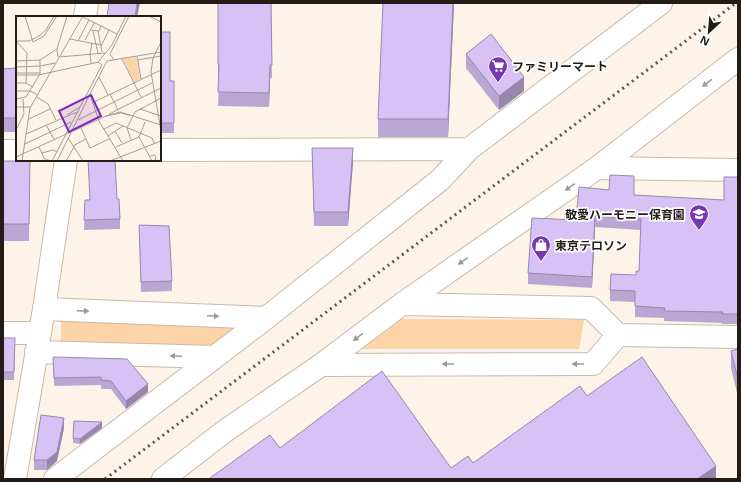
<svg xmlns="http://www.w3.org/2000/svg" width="741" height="482" font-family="'Noto Sans','Noto Sans JP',sans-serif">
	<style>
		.green { fill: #fdd3a8 }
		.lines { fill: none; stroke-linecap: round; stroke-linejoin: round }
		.minor-casing { stroke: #cab9a8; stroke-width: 24 }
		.minor { stroke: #fff; stroke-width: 22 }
		.rail { stroke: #5f574f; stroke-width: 3; stroke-dasharray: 2 4; stroke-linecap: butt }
		.wall { fill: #baa6d3 }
		.shaded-wall { fill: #9787ac }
		.building { fill: #d8c1f5; stroke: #9787ac }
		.oneway { fill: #9c9996 }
		.labels { text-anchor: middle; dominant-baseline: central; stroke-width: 3.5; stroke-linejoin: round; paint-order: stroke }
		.poi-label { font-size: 12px; font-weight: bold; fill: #231c16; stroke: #fff; text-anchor: start }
		.inset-road { fill: none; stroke: #a69d94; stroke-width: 1 }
		.view { fill: #7b2cbf; fill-opacity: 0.15; stroke: #7b2cbf; stroke-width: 2 }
		.inset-edge { fill: none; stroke: #231c16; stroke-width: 2 }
	</style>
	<rect width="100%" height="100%" fill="#fef3e8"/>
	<path class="green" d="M61,316L245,322L208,352L61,347Z
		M401,319L584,320L579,349H359Z"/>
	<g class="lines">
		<g class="minor-casing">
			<path id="minor" d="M85,17L87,3
				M160,150L469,149
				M3,151H17
				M597,168L738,170
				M402,304L591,308L618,335L738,337
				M44,309L266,318
				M3,333H39
				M36,352L215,357
				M321,365L593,364L618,335
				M15,479L44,309L66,160
				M55,479L266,318L440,180L469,149L661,3
				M163,479L225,431L321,365L402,304L597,168L738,59"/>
		</g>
		<use href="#minor" class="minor"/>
		<path class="rail" d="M105,479L736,3"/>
	</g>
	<path class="wall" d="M218,3H271L272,78H270L269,107L218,106L219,78L218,77Z
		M454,3L448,137H378V119Z
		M160,32L170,81H174V133H160Z
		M466,54L524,91L499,110L466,68Z
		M17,68V132H3V69Z
		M312,148L353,162L348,226H314Z
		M3,161H30L29,241H3Z
		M738,177V324H722V323L664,321V318L635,317V302L610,301V290L636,275L639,271L641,230L595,227L592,288L528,284V273L576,220L634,196L724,200Z
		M117,199L120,219V229L84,230L85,200Z
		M139,225L172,281V291L141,292Z
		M3,338L15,346L14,380H3Z
		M738,349V397L731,368V351Z
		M53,357L148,392L126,409L111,389H101V385L54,386Z
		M74,421L102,428L80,444L73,443Z
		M64,428L57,461L47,470H34V460Z"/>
	<path class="shaded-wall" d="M137,3H140L137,17H135Z
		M453,3H454V4L448,137V119Z
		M270,65V78L269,107V93Z
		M524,77V91L499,110V96Z
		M353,148V162L348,226V212Z
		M595,216V227L592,288V277Z
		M148,384V392L126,409V401Z
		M64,418V428L57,461L47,470V460Z
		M102,422V428L80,444V439Z
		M716,466V479H697Z"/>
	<path class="building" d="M109,3H137L135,17H107Z
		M218,3H271L272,65H270L269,93L218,92L219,64H218Z
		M383,3H453L448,119H378Z
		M160,32H170V81H174V123H160Z
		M491,34L524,77L499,96L466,54Z
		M17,68V118H3V69Z
		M312,148H353L348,212H314Z
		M88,160H115L117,199H119L120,219L84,220L85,200H90Z
		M3,161H30L29,224H3Z
		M610,175L634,176V195L724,200V177H738V314H722L723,312L664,311L665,308L635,306V291L610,290L611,274L636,275V271H639L641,219L595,216L592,277L528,273L532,218L576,220L579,187L609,190Z
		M139,225L169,226L172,281L141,282Z
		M3,338H15L14,372H3Z
		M738,349V379L731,351Z
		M53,357L127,359L148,384L126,401L111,381L101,380V377L54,378Z
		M642,357L716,466L697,479H211L210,478L270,435L280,448L382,371L451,468L468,456L473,463L580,386L587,396Z
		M41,415L64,418L57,452L47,460H34Z
		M74,421L102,422L80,439L73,438Z"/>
	<defs><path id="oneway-solid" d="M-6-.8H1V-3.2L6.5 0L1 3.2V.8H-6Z"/></defs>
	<g class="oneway">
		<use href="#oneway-solid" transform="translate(707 83) rotate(143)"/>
		<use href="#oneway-solid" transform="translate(570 187) rotate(145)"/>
		<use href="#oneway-solid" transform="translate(463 261) rotate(145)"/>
		<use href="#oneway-solid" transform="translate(83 311) rotate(2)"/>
		<use href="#oneway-solid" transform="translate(213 316) rotate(2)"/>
		<use href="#oneway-solid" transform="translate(358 337) rotate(143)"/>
		<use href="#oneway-solid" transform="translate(176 356) rotate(-178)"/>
		<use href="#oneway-solid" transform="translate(448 364) rotate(180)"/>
		<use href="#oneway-solid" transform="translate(578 364) rotate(180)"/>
	</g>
	<defs>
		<g id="supermarket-pin" transform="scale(1)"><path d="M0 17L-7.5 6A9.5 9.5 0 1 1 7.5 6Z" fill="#7739ae" stroke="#fff"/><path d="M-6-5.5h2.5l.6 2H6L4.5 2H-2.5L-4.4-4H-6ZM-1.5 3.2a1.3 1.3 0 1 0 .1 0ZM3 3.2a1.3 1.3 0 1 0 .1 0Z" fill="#fff"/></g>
		<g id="school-pin" transform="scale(1)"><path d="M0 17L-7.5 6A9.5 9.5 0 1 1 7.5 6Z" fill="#7739ae" stroke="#fff"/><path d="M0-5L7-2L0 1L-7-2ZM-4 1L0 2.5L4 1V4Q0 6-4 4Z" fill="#fff"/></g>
		<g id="shop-pin" transform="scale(1)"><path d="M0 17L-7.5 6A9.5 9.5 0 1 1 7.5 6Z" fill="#7739ae" stroke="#fff"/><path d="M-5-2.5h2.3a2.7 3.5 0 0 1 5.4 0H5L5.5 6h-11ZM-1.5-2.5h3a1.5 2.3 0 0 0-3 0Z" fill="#fff"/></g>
	</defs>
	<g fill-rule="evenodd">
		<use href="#supermarket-pin" x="498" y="66"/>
		<use href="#school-pin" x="699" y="214"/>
		<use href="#shop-pin" x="541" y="245"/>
	</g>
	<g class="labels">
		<g class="poi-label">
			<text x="512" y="66">ファミリーマート</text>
			<text x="685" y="214" text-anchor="end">敬愛ハーモニー保育園</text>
			<text x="555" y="245">東京テロソン</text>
		</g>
	</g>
	<g transform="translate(16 16)">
		<rect width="145" height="145" fill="#fef3e8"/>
		<path d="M120,41L124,63L118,66L107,43Z" fill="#fdd3a8"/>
		<path class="inset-road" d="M9,0L17,26L28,20L41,0M133,0L145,6M67,1L101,18M75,14L83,15L85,10M77,15L82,37M82,15L86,36M54,23L85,29M69,24L78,7M0,25H13L23,20L30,14L38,0M0,25L11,37L10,67M62,25L73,4M145,26L137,42L135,56L145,115M85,30L93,14M121,40L125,63M42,41L41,33L51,0M43,41L89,37M106,43L125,81M98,44L94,38L113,0M121,44L145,40M0,45L24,44L41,33M82,46L96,29L110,0M75,47L74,38L76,27M0,51L24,50L39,47M0,57H24M0,59H22L83,46M83,61L92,79M0,67H10L17,71M0,75H14L22,79M94,78L102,94M21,81L32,88L40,104M0,83L10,81L24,58V44M76,87L145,54M0,91H14M124,93L145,100M93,98L145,72M51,99L64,91M117,100L145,109M13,103L34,93M62,104L136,67M30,109L38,123M65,112L74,132L93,123M88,113L100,107L136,122L138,127M0,114L8,98L7,83M99,115L106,127M10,118L61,96M92,120L107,110M123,121L136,145M52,122L67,145M115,124L111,112L119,96L145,82M9,128L55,106M57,130L70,123M23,131L28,142L34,145M100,131L123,121L129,106M26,137L37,134L41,136M134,140L139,139L140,143L137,145M0,141L90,100L105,97L117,100L104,96L90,100M6,145L14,92L67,0M36,145L86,49L82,46M41,145L74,78M50,145L58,131M94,145L145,125M107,145L83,105L74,78L91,45L145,36"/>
		<path class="view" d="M75,79L85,100L53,116L43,95Z"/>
		<rect width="145" height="145" class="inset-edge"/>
	</g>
	<rect width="741" height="482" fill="none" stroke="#231c16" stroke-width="8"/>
	<g transform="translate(709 32) rotate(206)" stroke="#ffffff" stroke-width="3" paint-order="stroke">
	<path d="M0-3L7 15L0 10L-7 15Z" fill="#231c16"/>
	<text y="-6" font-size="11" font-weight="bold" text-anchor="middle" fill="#231c16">N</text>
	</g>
</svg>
